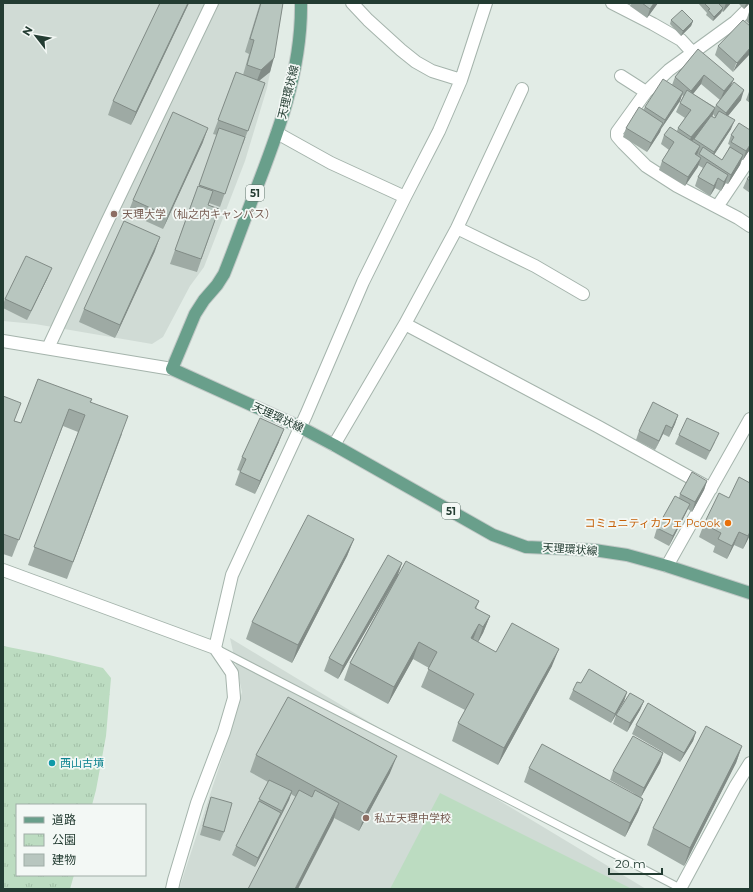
<svg xmlns="http://www.w3.org/2000/svg" width="753" height="892" font-family="Montserrat,'Noto Sans JP',sans-serif">
	<style>
		.built { fill: #d0dbd5 }
		.park { fill: url(#park-tufts) }
		.garden { fill: #bcdcc1 }
		.lines { fill: none; stroke-linecap: round; stroke-linejoin: round }
		.service-casing { stroke: #a5b4ac; stroke-width: 9 }
		.minor-casing { stroke: #a5b4ac; stroke-width: 14 }
		.tertiary-casing { stroke: #a5b4ac; stroke-width: 14 }
		.primary-casing { stroke: #c1c8c6; stroke-width: 14 }
		.service { stroke: #fff; stroke-width: 7 }
		.minor { stroke: #fff; stroke-width: 12 }
		.tertiary { stroke: #fff; stroke-width: 12 }
		.primary { stroke: #699f8b; stroke-width: 12 }
		.wall { fill: #9eaaa4; fill-rule: evenodd }
		.shaded-wall { fill: #818b86 }
		.building { fill: #b8c6bf; stroke: #818b86 }
		.education-dot { fill: #8d6e63; stroke: #f3f8f5; stroke-width: 1.5 }
		.food-dot { fill: #e8710a; stroke: #f3f8f5; stroke-width: 1.5 }
		.culture-dot { fill: #0f9aa8; stroke: #f3f8f5; stroke-width: 1.5 }
		.labels { text-anchor: middle; dominant-baseline: central; stroke-width: 3.5; stroke-linejoin: round; paint-order: stroke }
		.shield { fill: #f3f8f5; stroke: #61746c; stroke-width: 1 }
		.shield-label { font-size: 10px; font-weight: bold; fill: #233c32 }
		.street-label { font-size: 11px; fill: #233c32; stroke: #f3f8f5 }
		.education-label { font-size: 11px; fill: #785e54; stroke: #f3f8f5; text-anchor: start }
		.food-label { font-size: 11px; fill: #c56008; stroke: #f3f8f5; text-anchor: end }
		.culture-label { font-size: 11px; fill: #0d838f; stroke: #f3f8f5; text-anchor: start }
	</style>
	<defs>
		<pattern id="park-tufts" width="24" height="20" patternUnits="userSpaceOnUse"><rect width="24" height="20" fill="#bcdcc1"/><path d="M3 7l-1-3M5 7V3M7 7l1-3M15 17l-1-3M17 17v-4M19 17l1-3" fill="none" stroke="#a1bea6"/></pattern>
	</defs>
	<rect width="100%" height="100%" fill="#e2ece6"/>
	<path class="built" d="M3,3H279L280,22L267,88L245,161L204,267L190,286L163,337L152,344L35,324L3,321Z
		M230,638L646,889H179L225,749L242,692Z"/>
	<path class="park" d="M3,646L49,655L103,668L111,678L106,736L96,790L92,805H17V875H74L70,889H3Z"/>
	<path class="garden" d="M440,793L632,889H390Z"/>
	<g class="lines">
		<g class="service-casing">
			<path id="service" d="M219,650L680,888"/>
		</g>
		<g class="minor-casing">
			<path id="minor" d="M352,3L368,20L401,50L416,62L432,71L461,80
				M612,3L653,24L681,40L693,53
				M750,7L735,22L669,70L646,92L617,132V136L623,143L646,166L677,186L738,218L750,226
				M621,76L646,92
				M277,133L331,163L405,197
				M717,207L750,158
				M457,228L535,266L583,294
				M405,324L457,228L522,89
				M48,348L107,222L212,3
				M334,445L405,324L597,426L711,489
				M667,566L750,419
				M3,570L215,648L232,673L234,698L224,732L197,803L174,880L172,889
				M215,648L232,575L306,415L363,282L405,197L439,131L461,80L486,3
				M680,889L735,787L750,763"/>
		</g>
		<g class="tertiary-casing">
			<path id="tertiary" d="M3,341L172,369"/>
		</g>
		<g class="primary-casing">
			<path id="primary" d="M301,3C302,72 277,136 252,200C243,224 234,249 224,274L217,285L204,300L195,314L172,369L300,427L334,445L493,535L526,547L594,550L627,555L667,566L750,593"/>
		</g>
		<use href="#service" class="service"/>
		<use href="#minor" class="minor"/>
		<use href="#tertiary" class="tertiary"/>
		<use href="#primary" class="primary"/>
	</g>
	<path class="wall" d="M189,3L131,125L108,115L113,101Z
		M260,3H283L270,72L259,81L265,83L243,144H242L220,207L209,203L208,205L219,209L197,272L170,264L193,199L199,186L217,135L213,134L236,72L243,75L249,54L245,52Z
		M632,3H658L647,18L630,6Z
		M698,3H731L723,12L722,11L721,13L713,21L706,15L707,13Z
		M740,3H750L744,9L739,4Z
		M750,11V25L746,21L749,12Z
		M671,20L693,21L691,26L681,36L670,24Z
		M750,26L733,72L715,55L718,46Z
		M698,49L731,86L741,100L728,116L731,129L714,155L722,160L728,150L730,145L728,144L731,135L739,123L750,149L743,160H742L740,165L728,184L725,183L721,191L715,188L710,196L695,186L698,177L703,168L698,165L685,186L659,170L662,161L669,150L661,144L664,135L677,131L678,128L685,118L676,112L680,103L683,96L682,95L680,101L661,129L660,132L647,152L623,137L626,128L643,110L645,107L672,85L675,77ZM701,84L720,100L716,105L715,107L693,94ZM713,114L715,117V118L712,117Z
		M750,89V103L746,100Z
		M203,142L163,229L128,213L133,200Z
		M750,175V193L743,188L747,179Z
		M155,251L115,338L79,322L84,309Z
		M48,277L27,320L3,308V305L5,299Z
		M3,396L15,421L21,423L92,399L91,402L122,434L67,579L28,565L78,432L63,426L12,557L3,554Z
		M678,415L675,424L669,437L663,434L655,450L636,440L639,431Z
		M679,435L715,442L706,460L675,444Z
		M279,442L255,494L235,485L240,471L237,470L242,457Z
		M707,481L704,490L692,512L688,509L686,513L669,546L654,538L657,528L679,498L680,494Z
		M750,483V535L743,549L734,545L727,559L713,552L715,546L699,537L704,524L729,498Z
		M354,539L347,556L292,663L246,639L252,622Z
		M402,563L398,574L479,601L476,609L490,616L483,633L478,642L496,652L552,666L498,765L452,741L458,723L465,710L421,687L429,668L413,659L388,704L344,680L350,663L391,587L338,679L324,671L329,658Z
		M581,683L627,692L624,701L611,723L569,699L573,690Z
		M644,701L640,710L627,732L613,724L616,715Z
		M636,725L696,732L693,741L680,762L632,734Z
		M742,746L736,763L684,866L647,845L653,828Z
		M663,753L660,763L641,797L643,799L638,812L625,837L524,782L529,768L635,794L610,780L613,771Z
		M256,755L390,773L359,831L334,818L333,821L291,794L289,800L255,867L232,855L236,846L268,782L250,772Z
		M211,797L224,832L220,841L200,835L208,806Z"/>
	<path class="shaded-wall" d="M188,3H189L131,125L136,112Z
		M654,3H658L647,18L650,9Z
		M726,3H731L723,12Z
		M747,3H750L744,9L746,4Z
		M723,8L721,13L713,21L714,17Z
		M693,21L691,26L681,36L683,31Z
		M750,48V54L733,72L737,63Z
		M274,58L270,72L256,83L261,70Z
		M704,75L701,84L688,100L691,91Z
		M734,79L730,88L720,100L724,91Z
		M744,90L741,100L723,122L726,113Z
		M683,92L680,101L661,129L665,120Z
		M715,108L712,117L706,125L688,146L691,137Z
		M735,120L731,129L710,161L714,152Z
		M663,123L660,132L647,152L651,143Z
		M208,128L203,142L163,229L168,216Z
		M750,145V149L743,160L746,151Z
		M700,146L697,155L695,154Z
		M743,155L740,165L728,184L731,175Z
		M701,158L698,167L685,186L688,177Z
		M728,175L725,184L721,191L724,182Z
		M718,178L715,188L710,196L714,186Z
		M160,237L155,251L115,338L120,325Z
		M52,268L48,277L27,320L31,311Z
		M678,415L675,424L669,437L672,428Z
		M666,425L663,434L655,450L659,441Z
		M284,429L279,442L255,494L260,481Z
		M707,481L704,490L692,512L695,502Z
		M690,504L686,513L669,546L673,536Z
		M739,532L734,545L727,559L732,546Z
		M750,532V535L743,549L748,536Z
		M354,539L347,556L292,663L298,645Z
		M402,563L397,577L338,679L343,666Z
		M490,616L483,633L477,644L483,627Z
		M479,624L472,642L471,638Z
		M419,642L413,659L388,704L394,687Z
		M559,649L552,666L498,765L504,748Z
		M627,692L624,701L611,723L615,714Z
		M644,701L640,710L627,732L630,723Z
		M696,732L693,741L680,762L684,753Z
		M742,746L736,763L684,866L690,848Z
		M663,753L660,763L641,797L644,788Z
		M397,756L390,773L359,831L365,814Z
		M292,791L289,800L279,820L282,811Z
		M643,799L638,812L625,837L630,823Z
		M339,803L333,821L298,889H295Z
		M281,813L278,822L255,867L258,858Z"/>
	<path class="building" d="M160,3H188L136,112L113,101Z
		M261,3H283L274,58L261,70L247,65L254,40L250,39Z
		M642,3H654L650,9Z
		M704,3H718L723,8L714,17L708,10L710,9Z
		M682,10L693,21L683,31L671,20Z
		M743,20L750,26V48L737,63L718,46Z
		M698,49L734,79L724,91L704,75L691,91L675,77Z
		M236,72L265,83L248,131L218,120Z
		M663,79L683,92L665,120L645,107Z
		M734,82L744,90L726,113L716,105Z
		M687,90L715,108L709,116L691,137L678,128L691,110L680,103Z
		M639,107L663,123L651,143L626,128Z
		M719,111L735,120L714,152L694,139L711,116L715,118Z
		M173,112L208,128L168,216L133,200Z
		M739,123L750,130V145L746,151L731,142L734,137L731,135Z
		M670,127L700,146L695,154L701,158L688,177L662,161L674,142L664,135Z
		M219,128L245,137L225,194L199,185Z
		M703,147L722,160L730,147L743,155L731,175L699,154Z
		M707,162L728,175L724,182L718,178L714,186L698,177Z
		M750,175V181L747,179Z
		M198,186L213,191L208,205L219,209L201,259L175,250Z
		M124,221L160,237L120,325L84,309Z
		M26,256L52,268L31,311L5,299Z
		M38,379L92,399L90,402L128,416L73,562L34,547L85,415L69,409L19,540L3,534V396L21,403L14,421L21,423Z
		M653,402L678,415L672,428L666,425L659,441L639,431Z
		M260,418L284,429L260,481L240,472L246,459L242,457Z
		M687,418L719,433L710,451L679,435Z
		M692,472L707,481L695,502L680,494Z
		M739,477L750,483V532L748,536L739,532L732,546L718,539L721,533L704,524L719,493L729,498Z
		M675,496L690,504L673,536L657,528Z
		M308,515L354,539L298,645L252,622Z
		M388,555L402,563L343,666L329,658Z
		M406,561L479,601L475,608L490,616L483,627L479,624L471,638L496,652L512,623L559,649L504,748L458,723L474,694L428,669L437,652L419,642L394,687L350,663Z
		M589,669L627,692L615,714L573,690L577,682L581,683Z
		M630,693L644,701L630,723L616,715Z
		M288,697L397,756L365,814L256,755Z
		M648,703L696,732L684,753L636,725Z
		M706,726L742,746L690,848L653,828Z
		M633,736L663,753L644,788L613,771Z
		M542,744L643,799L630,823L529,768Z
		M269,780L292,791L282,811L259,799Z
		M299,790L312,797L315,790L339,803L295,889H248Z
		M211,797L232,803L224,832L203,826Z
		M259,801L281,813L258,858L236,846Z"/>
	<g class="education-dot">
		<circle cx="114" cy="214" r="4"/>
		<circle cx="366" cy="818" r="4"/>
	</g>
	<circle class="food-dot" cx="728" cy="523" r="4"/>
	<circle class="culture-dot" cx="52" cy="763" r="4"/>
	<g class="labels">
		<g class="shield">
			<rect x="246" y="185" width="18" height="16" rx="3"/>
			<rect x="442" y="503" width="18" height="16" rx="3"/>
		</g>
		<g class="shield-label">
			<text x="255" y="193">51</text>
			<text x="451" y="511">51</text>
		</g>
		<g class="street-label">
			<text transform="translate(288 92) rotate(-76)">天理環状線</text>
			<text transform="translate(278 417) rotate(25)">天理環状線</text>
			<text transform="translate(570 549) rotate(4)">天理環状線</text>
		</g>
		<g class="education-label">
			<text x="122" y="214">天理大学（杣之内キャンパス）</text>
			<text x="374" y="818">私立天理中学校</text>
		</g>
		<g class="food-label">
			<text x="720" y="523">コミュニティカフェ Pcook</text>
		</g>
		<g class="culture-label">
			<text x="60" y="763">西山古墳</text>
		</g>
	</g>
	<rect width="753" height="892" fill="none" stroke="#233c32" stroke-width="8"/>
	<rect x="16" y="804" width="130" height="72" fill="#f3f8f5" stroke="#a0ada7"/>
	<rect x="24" y="817" width="20" height="6" fill="#699f8b" stroke="#a0ada7"/>
	<text x="52" y="824" font-size="12" fill="#233c32">道路</text>
	<rect x="24" y="834" width="20" height="12" fill="url(#park-tufts)" stroke="#a0ada7"/>
	<text x="52" y="844" font-size="12" fill="#233c32">公園</text>
	<rect x="24" y="854" width="20" height="12" fill="#b8c6bf" stroke="#a0ada7"/>
	<text x="52" y="864" font-size="12" fill="#233c32">建物</text>
	<g transform="translate(36 36) rotate(301)" stroke="#f3f8f5" stroke-width="3" paint-order="stroke">
	<path d="M0-3L7 15L0 10L-7 15Z" fill="#233c32"/>
	<text y="-6" font-size="11" font-weight="bold" text-anchor="middle" fill="#233c32">N</text>
	</g>
	<path d="M609 868v6h53v-6" fill="none" stroke="#233c32" stroke-width="2"/>
	<text x="615" y="868" font-size="12" fill="#233c32" stroke="#f3f8f5" stroke-width="3" paint-order="stroke">20 m</text>
</svg>
